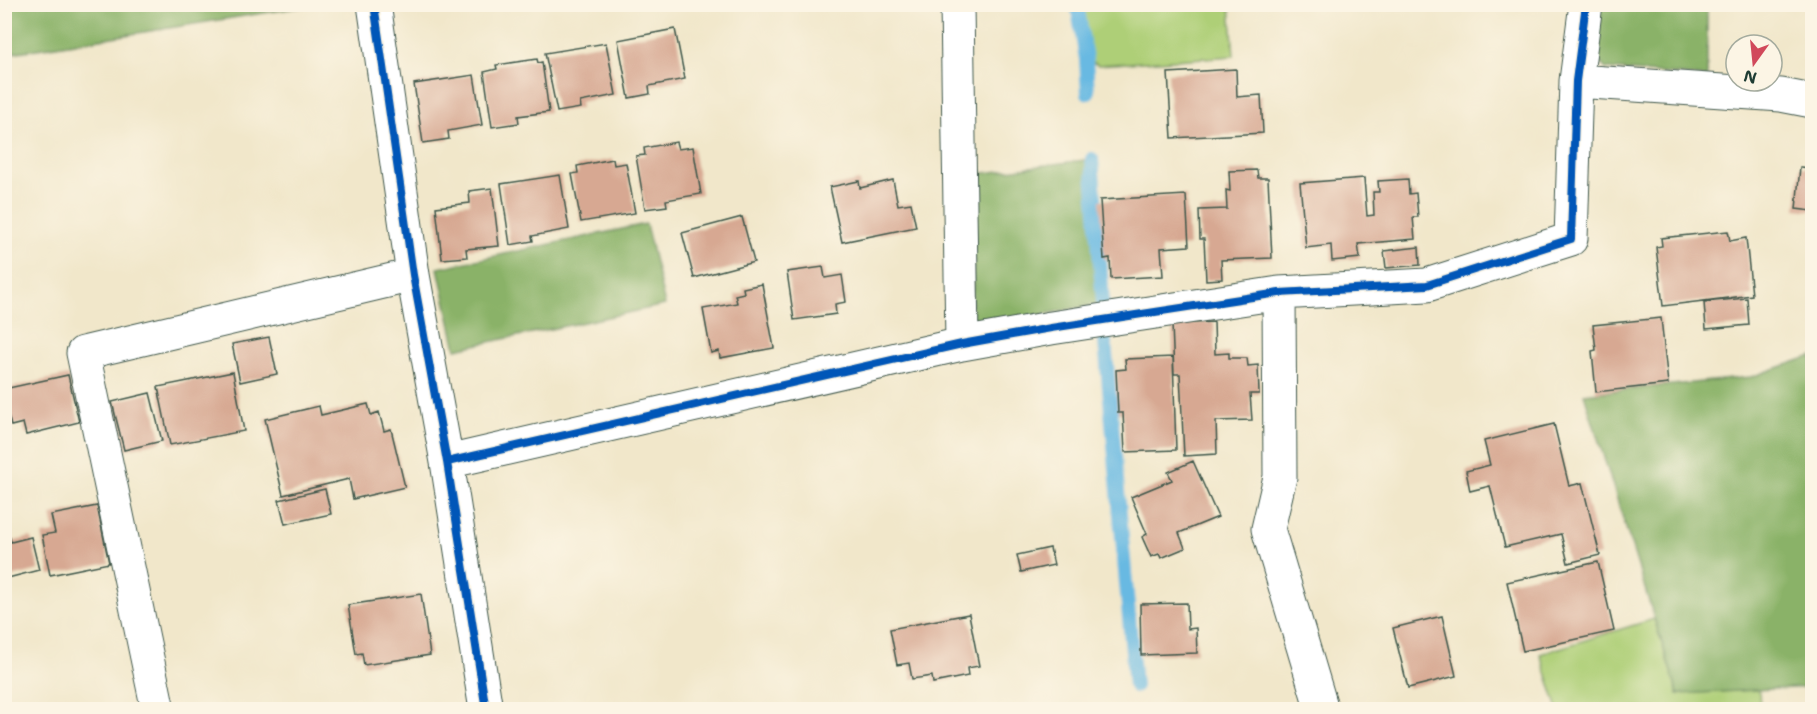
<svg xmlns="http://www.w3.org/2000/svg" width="1817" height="714" font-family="'Shantell Sans',sans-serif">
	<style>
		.green { fill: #aecf77; stroke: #668656; stroke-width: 1.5 }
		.forest { fill: #8ab268; stroke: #54784e; stroke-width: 1.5 }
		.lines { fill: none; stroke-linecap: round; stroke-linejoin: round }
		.stream { stroke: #67b9e2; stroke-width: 14 }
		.building { fill: #d7a892 }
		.street-casing { stroke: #3e564a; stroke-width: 35 }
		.street { stroke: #fff; stroke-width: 33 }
		.cycleway-casing { stroke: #fcf5e5; stroke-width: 11 }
		.cycleway { stroke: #0057b8; stroke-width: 8 }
	</style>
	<rect width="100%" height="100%" fill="#fcf5e5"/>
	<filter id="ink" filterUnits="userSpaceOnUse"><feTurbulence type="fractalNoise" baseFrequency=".0167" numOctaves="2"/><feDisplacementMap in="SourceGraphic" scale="12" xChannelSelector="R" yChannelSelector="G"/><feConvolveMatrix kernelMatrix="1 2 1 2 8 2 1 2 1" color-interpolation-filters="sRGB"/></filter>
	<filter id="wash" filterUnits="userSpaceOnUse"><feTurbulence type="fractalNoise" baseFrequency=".008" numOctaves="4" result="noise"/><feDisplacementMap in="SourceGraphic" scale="24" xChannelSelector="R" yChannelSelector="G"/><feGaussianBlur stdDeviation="1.35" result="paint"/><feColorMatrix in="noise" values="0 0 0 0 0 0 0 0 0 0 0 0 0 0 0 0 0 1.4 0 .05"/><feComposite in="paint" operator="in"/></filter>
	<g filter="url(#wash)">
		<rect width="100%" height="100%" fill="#f1e7ca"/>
		<path class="green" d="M1077,5H1230L1234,56L1098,65L1086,59Z
			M1654,619L1678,694L1759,690L1760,709H1558L1540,654Z"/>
		<path class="forest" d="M5,4H314V5L5,54Z
			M1599,5H1707V77L1606,69L1591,54Z
			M1092,159L1103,303L971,328L977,174Z
			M646,224L665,305L456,349L438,268Z
			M1812,356V687L1678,694L1584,394L1751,377Z"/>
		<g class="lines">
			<path class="stream" d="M1077,4L1086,59L1088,93
				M1092,159L1103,303
				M1104,331L1135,686"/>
		</g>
		<g id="blocks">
			<path class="building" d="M675,29L685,79L649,86L650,94L629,98L618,40Z
				M606,43L616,95L580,102L581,108L557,112L545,53Z
				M537,59L538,63L542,62L549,112L518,116L519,123L492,127L484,72L497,69L496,65Z
				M1236,69L1237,97L1261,95L1263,133L1172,138L1168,73Z
				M474,75L482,125L448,131L449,139L423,143L414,84Z
				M676,142L678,149L693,147L701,194L666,200L667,206L645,209L636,156L645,155L644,148Z
				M613,159L614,165L626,163L635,213L581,222L572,174L578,173L577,166Z
				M1800,167L1812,168V211L1796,209Z
				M1257,170L1258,178H1268L1272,258L1221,260L1222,279L1206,280L1204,239H1200L1199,210L1227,209L1226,190L1230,191L1229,171Z
				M560,175L569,229L532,236L533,241L510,245L501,184Z
				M1364,178L1367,216L1374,215L1373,192H1379L1378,181L1408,179L1409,194L1416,193L1418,217H1413L1415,239L1358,244L1360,258L1332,261L1331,245L1306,248L1300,183Z
				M893,180L898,205L911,203L916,227L842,242L830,187L859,181L860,188Z
				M492,188L499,246L466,249L467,257L442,259L436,207L470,203L469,191Z
				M1186,195L1189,246L1161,248L1163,276L1111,279L1110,258L1104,259L1100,200Z
				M742,217L754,262L694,278L682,233Z
				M1728,231L1730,241L1746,238L1752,295L1663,306L1656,247L1662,246L1661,238Z
				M1419,247L1420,265L1386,268L1384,251Z
				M823,267L825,278L842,275L846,302L835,304L836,314L794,320L787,272Z
				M762,284L774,348L720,358L719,351L711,353L703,309L737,303L735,295L744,293L743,288Z
				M1747,298L1749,325L1706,329L1704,302Z
				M1661,318L1668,384L1596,392L1592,351L1596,350L1593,325Z
				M1214,322L1215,354L1229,353V358H1247L1248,366L1258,365L1259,394H1250L1252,420L1216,421L1217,454L1184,456L1180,374H1174L1172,324Z
				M269,337L277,374L240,382L232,344Z
				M1173,357L1176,450L1125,452L1123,413H1118L1116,370L1126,369L1125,359Z
				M233,372L244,431L170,445L158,387Z
				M68,375L79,422L26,435L23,423L11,426L4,400V389Z
				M150,393L162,441L124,450L112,402Z
				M368,404L371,415L379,412L384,431L391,429L405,487L353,499L349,479L283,495L265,419L319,406L321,415Z
				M1554,424L1569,486L1582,483L1600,555L1568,563L1561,534L1505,547L1490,486L1470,491L1466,471L1490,465L1484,441Z
				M1193,461L1218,517L1179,533L1185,548L1161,558L1159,554L1151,557L1142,537L1147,534L1131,497L1172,480L1168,472Z
				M325,489L331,514L285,524L279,500Z
				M97,506L109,563L50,575L42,535L55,533L51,515Z
				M9,534L11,542L31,537L39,570L4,579V535Z
				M1050,548L1054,565L1021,572L1017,555Z
				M1598,562L1614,631L1523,651L1507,582Z
				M421,594L430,655L364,665L362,653L356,654L348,605Z
				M1187,603L1188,629L1196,628L1197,653L1141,655L1140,604Z
				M969,614L979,666L967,668L968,676L933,683L932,676L912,679L909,663L897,665L890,629Z
				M1442,616L1456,676L1408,688L1393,628Z"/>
		</g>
	</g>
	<g filter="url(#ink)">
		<use href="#blocks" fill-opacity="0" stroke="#3e564a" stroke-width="1.5"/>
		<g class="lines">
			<g class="street-casing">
				<path id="street" d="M374,4L413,275L447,462L486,710
					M957,4L962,344
					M1576,81L1781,95L1812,101
					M1279,293L1280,477L1268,529L1322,710
					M447,462L962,344L1051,328L1279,293L1427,285L1571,239L1576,81L1586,4
					M158,710L83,353L413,275"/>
			</g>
			<use href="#street" class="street"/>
			<g class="cycleway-casing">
				<path id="cycleway" d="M374,4L413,275L447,462L486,710
					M447,462L962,344L1051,328L1279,293L1427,285L1571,239L1576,81L1586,4"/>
			</g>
			<use href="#cycleway" class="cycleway"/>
		</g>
	</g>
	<rect width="1817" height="714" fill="none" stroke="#fcf5e5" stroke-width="24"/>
	<g transform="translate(1754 63) rotate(195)"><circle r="28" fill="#fcf5e5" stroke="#a4ab9e" stroke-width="1.5"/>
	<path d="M0-4.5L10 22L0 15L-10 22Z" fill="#d1495b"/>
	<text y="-9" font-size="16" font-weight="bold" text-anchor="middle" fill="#1f3d34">N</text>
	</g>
</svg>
